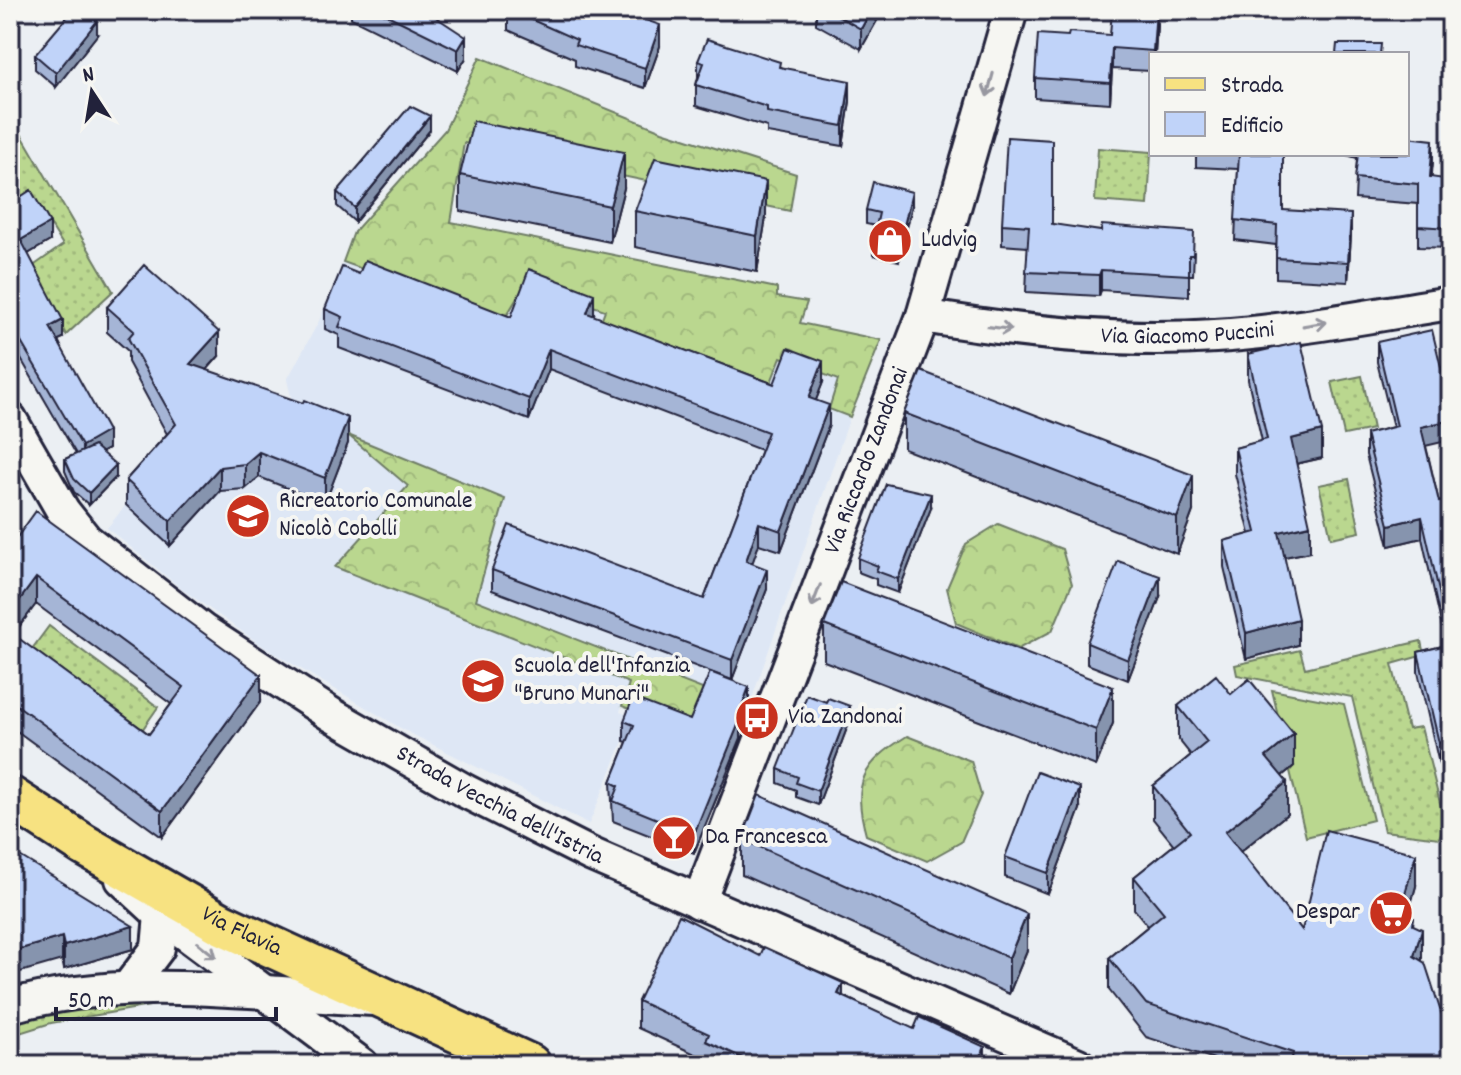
<svg xmlns="http://www.w3.org/2000/svg" width="1461" height="1075" font-family="Dekko,sans-serif">
	<style>
		.built { fill: #dee7f5 }
		.grass { fill: url(#grass-dots); stroke: #6e7c65; stroke-width: 2 }
		.forest { fill: url(#forest-crowns); stroke: #6e7c65; stroke-width: 2 }
		.pitch { fill: #bad78f; stroke: #6e7c65; stroke-width: 2 }
		.lines { fill: none; stroke-linecap: round; stroke-linejoin: round }
		.minor-casing { stroke: #22223b; stroke-width: 38 }
		.major-casing { stroke: #22223b; stroke-width: 46 }
		.minor { stroke: #f6f6f2; stroke-width: 32 }
		.major { stroke: #f7e281; stroke-width: 40 }
		.wall { fill: #a5b5d6; stroke: #22223b; stroke-width: 2; fill-rule: evenodd }
		.shaded-wall { fill: #8694ae; stroke: #22223b; stroke-width: 2 }
		.building { fill: #c0d3f9; stroke: #22223b; stroke-width: 2 }
		.oneway { stroke: #9797a0 }
		.labels { text-anchor: middle; dominant-baseline: central; stroke-width: 8; stroke-linejoin: round; paint-order: stroke }
		.poi-label { font-size: 24px; fill: #22223b; stroke: #f6f6f2; text-anchor: start }
		.street-label { font-size: 24px; fill: #22223b; stroke: #f6f6f2 }
	</style>
	<defs>
		<pattern id="grass-dots" width="8" height="8" patternUnits="userSpaceOnUse" patternTransform="scale(2)"><rect width="8" height="8" fill="#bad78f"/><path d="M2 2h.1M6 6h.1" fill="none" stroke="#a0b87c" stroke-width="1.8" stroke-linecap="round"/></pattern>
		<pattern id="forest-crowns" width="20" height="18" patternUnits="userSpaceOnUse" patternTransform="scale(2)"><rect width="20" height="18" fill="#bad78f"/><path d="M2 6a3 3 0 1 1 6 0M12 15a3 3 0 1 1 6 0" fill="none" stroke="#a0b87c"/></pattern>
	</defs>
	<rect width="100%" height="100%" fill="#ebeff3"/>
	<filter id="ink" filterUnits="userSpaceOnUse"><feTurbulence type="fractalNoise" baseFrequency=".0125" numOctaves="2"/><feDisplacementMap in="SourceGraphic" scale="16" xChannelSelector="R" yChannelSelector="G"/><feConvolveMatrix kernelMatrix="1 2 1 2 8 2 1 2 1" color-interpolation-filters="sRGB"/></filter>
	<g filter="url(#ink)">
		<path class="built" d="M343,262L504,320L526,282L605,310L599,326L769,386L780,356L838,381L829,409L850,417L749,707L476,600L505,499L351,437L408,486L336,567L629,683L620,712L633,717L589,824L404,730L264,647L183,590L107,528L126,505L295,413L287,380L319,321Z"/>
		<path class="grass" d="M10,115L113,291L66,335L32,267L63,245L33,197L15,205L10,197Z
			M1098,148L1151,152L1148,205L1095,201Z
			M1362,376L1373,429L1344,435L1332,382Z
			M1349,479L1360,532L1331,538L1319,485Z
			M49,626L158,707L142,730L32,649Z
			M1421,641L1424,655L1392,664L1408,729L1421,727L1445,823L1439,838L1384,831L1352,697L1237,675L1235,665L1300,650L1305,668Z"/>
		<path class="forest" d="M480,57L662,131L796,174L790,211L464,143L451,222L777,288V297L807,302L800,323L881,340L850,417L829,409L838,380L781,357L769,387L599,326L605,310L526,283L504,320L343,262L354,232L445,130Z
			M348,435L505,499L476,600L710,692L694,735L622,706L629,683L335,567L408,486Z
			M998,524L1062,549L1072,584L1052,631L1018,649L956,623L947,588L966,544Z
			M907,736L971,761L981,795L961,842L927,861L866,835C852,783 862,764 907,736Z
			M173,1002L51,1023L10,1036V1022L41,1011Z"/>
		<path class="pitch" d="M1272,690L1344,704L1373,820L1306,837L1290,771L1294,766L1287,754Z"/>
		<g class="lines">
			<g class="minor-casing">
				<g id="minor">
					<path id="s1" d="M923,316C1018,332 1118,343 1215,336C1294,331 1373,315 1451,303"/>
					<path id="s2" d="M10,419L63,511L86,540L203,631L332,715L465,791L590,854L1078,1065"/>
					<path d="M122,879L161,915L362,1065"/>
					<path id="s3" d="M699,902L923,316L1011,10"/>
					<path d="M128,988L158,948L161,915"/>
					<path d="M10,1006C127,973 256,994 376,999"/>
				</g>
			</g>
			<g class="major-casing">
				<g id="major">
					<path id="s4" d="M10,797L84,845L222,924L530,1065"/>
				</g>
			</g>
			<use href="#minor" class="minor"/>
			<use href="#major" class="major"/>
		</g>
		<path class="wall" d="M351,10H440L436,17L466,58L458,71L351,18Z
			M508,10H617L660,46L645,88L575,66V59L508,30Z
			M816,10H883L861,49L816,24Z
			M1158,10L1155,54H1151V71L1112,69L1110,103L1035,98V78L1068,36L1110,35Z
			M1162,10H1283L1282,16Z
			M97,35L56,87L35,69V55Z
			M698,61L780,67L850,101L843,146L767,133V127L696,106V85L698,77Z
			M430,130L355,222L337,206V192Z
			M1196,154H1283V210L1351,235L1348,282L1276,278V245L1235,240L1238,169L1196,167Z
			M1343,154H1407L1433,161L1431,178L1451,180V248L1418,247V204L1355,199L1357,158Z
			M460,175L624,188L610,242L460,211Z
			M10,194L14,201L50,241L28,254L63,338L58,340L108,449L101,453L116,477L89,505L74,492L65,471V459L76,454L21,359L10,336Z
			M912,206L899,261L873,255V241L876,226L866,224V210Z
			M635,211L766,217L757,272L635,247Z
			M1002,224H1052L1194,252L1193,275H1189V296L1101,290L1099,296L1026,292L1028,247L1002,245Z
			M359,274L511,317L594,314L593,316L774,384L823,382L816,400L829,425L781,551L759,544L752,563L767,589L732,680L492,590V570L704,599L761,450L549,369L529,420L339,348V335L325,329V309Z
			M107,307L219,356L207,370L348,443L325,503L259,477L245,489L220,491L170,546L126,505V480L167,434L128,362V351L107,332Z
			M1377,342L1426,446L1439,502L1451,500V761L1439,764L1418,672V652L1446,645L1422,538L1389,546L1366,455V434L1393,427L1377,362Z
			M1248,354L1322,458L1296,464L1310,552L1284,557L1298,645L1246,659L1224,567V541L1250,534L1235,474V448L1262,441L1248,380Z
			M904,413L1193,511L1177,554L904,449Z
			M931,508L898,593L876,585V579L858,572V558Z
			M10,547L261,701L162,837L10,726ZM36,604L171,704L149,734L13,635Z
			M1160,597L1128,680L1087,664V643Z
			M824,625L1113,723L1096,766L824,661Z
			M1231,694L1294,766L1282,776L1287,814L1240,852L1302,930L1416,886L1407,917L1414,926L1422,961L1451,1065H1233L1146,1037L1109,990V958L1148,926L1134,909V877L1174,845L1153,819V786L1191,755L1178,739V706Z
			M749,707L741,728V738L694,853L613,821L611,782L627,742L624,741V721L690,720Z
			M850,720L818,805L796,797V790L778,783V769Z
			M1080,809L1048,894L1005,877V857Z
			M742,839L1027,950L1009,994L742,875Z
			M10,850L133,949L64,969L62,960Z
			M760,956L843,996L985,1065H706V1059L638,1028V1001Z"/>
		<path class="shaded-wall" d="M429,10L440,11L428,32V12Z
			M871,10H883L861,49V29Z
			M1156,10H1158L1155,54H1153Z
			M97,21V35L56,87V73Z
			M660,25V46L645,88V68Z
			M13,33V53L10,55V35Z
			M466,37V58L458,71V50Z
			M1112,48V69L1110,103V83Z
			M850,81V101L843,146V126Z
			M430,116V130L355,222V208Z
			M1433,140V161L1430,198V177Z
			M624,152V188L610,242V206Z
			M766,181V217L757,272V236Z
			M912,192V206L899,261V247Z
			M1351,214V235L1348,282V262Z
			M50,223V241L21,258V240Z
			M1101,270V290L1099,296V275Z
			M594,294V314L587,334V313Z
			M63,320V338L50,344V327Z
			M219,332V356L190,388V364Z
			M549,349V369L529,420V399Z
			M823,361V382L809,418V398Z
			M829,405V425L781,551V531Z
			M348,418V443L325,503V478Z
			M1451,420V440L1421,447V427Z
			M108,431V449L82,463V446Z
			M1322,431V458L1291,465V439Z
			M259,452V477L245,489V464Z
			M116,465V477L89,505V493Z
			M220,467V491L170,546V521Z
			M1193,475V511L1177,554V518Z
			M931,494V508L898,593V579Z
			M1422,517V538L1389,546V525Z
			M759,523V544L746,581V561Z
			M1310,525V552L1279,558V532Z
			M767,569V589L732,680V660Z
			M1160,576V597L1128,680V660Z
			M36,578V604L10,639V613Z
			M1298,619V645L1246,659V633Z
			M261,675V701L162,837V811Z
			M749,687V707L741,728V738L694,853V834Z
			M1113,687V723L1096,766V730Z
			M850,706V720L818,805V791Z
			M1294,734V766L1266,789V757Z
			M1451,740V761L1439,764V743Z
			M1287,782V814L1225,864V832Z
			M1080,788V809L1048,894V873Z
			M1416,854V886L1399,947V915Z
			M1027,914V950L1009,994V958Z
			M133,926V949L64,969V946Z
			M1422,929V961L1414,956Z
			M62,937V960L10,975V952Z
			M843,983V1010L838,994Z
			M985,1047V1065H977Z"/>
		<path class="building" d="M73,10H84L97,21L56,73L35,55Z
			M377,10H429L428,12L466,37L458,50Z
			M510,10H617L660,25L645,68L575,45L577,40Z
			M828,10H871L861,29Z
			M1112,10H1156L1153,51L1112,48L1110,83L1035,78L1038,34L1068,36L1069,32L1110,35Z
			M707,39L780,62L779,67L850,81L843,126L767,112V107L696,85L704,63L698,61Z
			M1337,44H1381L1380,54H1336Z
			M410,106L430,116L355,208L337,192Z
			M473,121L624,152L610,206L460,175Z
			M1007,137L1052,140V224L1101,231L1102,225L1194,232L1193,255H1189V275L1101,270L1099,275L1026,272L1029,226L1002,224Z
			M1407,137L1433,140L1430,177L1451,180V228L1418,226V184L1355,178L1358,154H1407Z
			M1239,154H1283V210L1351,214L1348,262L1276,258L1277,225L1235,220Z
			M655,158L766,181L757,236L635,211Z
			M873,182L912,192L899,247L873,241L879,213L866,210Z
			M31,190L50,223L21,240L63,320L50,327L108,431L82,446L21,342L10,318V194L14,201Z
			M365,260L511,317L529,269L594,294L587,313L774,384L788,348L823,361L809,398L829,405L781,531L759,523L746,561L767,569L732,660L492,570L509,525L704,599L768,432L549,349L529,399L339,327L343,317L325,309L342,267L359,274Z
			M144,265L219,332L190,364L303,403L304,400L348,418L325,478L259,452L245,464L220,467L170,521L126,480L176,424L128,338L134,331L107,307Z
			M1432,330L1451,408V420L1421,427L1439,502L1451,500V740L1439,743L1418,652L1451,644L1422,517L1389,525L1366,434L1397,426L1377,342Z
			M1301,342L1322,431L1291,439L1310,525L1279,532L1298,619L1246,633L1224,541L1256,532L1235,448L1267,439L1248,354Z
			M921,371L1193,475L1177,518L904,413Z
			M94,446L116,465L89,493L74,479L65,459Z
			M886,484L931,494L898,579L876,571L878,566L858,558Z
			M36,511L261,675L162,811L10,700V632L149,734L184,687L36,578L10,613V547Z
			M1118,561L1160,576L1128,660L1087,643Z
			M841,582L1113,687L1096,730L824,625Z
			M710,672L749,687L738,717L741,718L694,834L613,801L619,786L611,782L634,725L624,721L633,698L690,720Z
			M1216,675L1231,694L1249,679L1294,734L1266,757L1287,782L1225,832L1302,930L1326,830L1416,854L1399,915L1414,918L1413,925L1422,929L1414,956L1425,963L1451,1043V1065H1319L1292,1058L1293,1053L1146,1004L1109,958L1164,913L1134,877L1190,832L1153,786L1207,742L1178,706Z
			M807,695L826,702L828,698L850,706L818,791L796,783L798,777L778,769Z
			M1037,772L1080,788L1048,873L1005,857Z
			M759,795L1027,914L1009,958L742,839Z
			M10,850L133,926L64,946L62,937L10,952Z
			M679,915L760,956L764,947L843,983L838,994L914,1029L919,1017L985,1047L977,1065H758L706,1041L709,1034L638,1001Z"/>
		<defs><path id="oneway-shaft" d="M-6 0H5M1.5-3L5.5 0L1.5 3" fill="none" stroke-width="1.6" stroke-linecap="round" stroke-linejoin="round" transform="scale(2)"/></defs>
		<g class="oneway">
			<use href="#oneway-shaft" transform="translate(990 85) rotate(105)"/>
			<use href="#oneway-shaft" transform="translate(1315 324) rotate(-9)"/>
			<use href="#oneway-shaft" transform="translate(1000 328) rotate(7)"/>
			<use href="#oneway-shaft" transform="translate(816 596) rotate(111)"/>
			<use href="#oneway-shaft" transform="translate(207 950) rotate(38)"/>
		</g>
	</g>
	<defs>
		<g id="shop-disc" transform="scale(2.3)"><circle r="9.5" fill="#c8321e" stroke="#f6f6f2"/><path d="M-5-2.5h2.3a2.7 3.5 0 0 1 5.4 0H5L5.5 6h-11ZM-1.5-2.5h3a1.5 2.3 0 0 0-3 0Z" fill="#fff"/></g>
		<g id="school-disc" transform="scale(2.3)"><circle r="9.5" fill="#c8321e" stroke="#f6f6f2"/><path d="M0-5L7-2L0 1L-7-2ZM-4 1L0 2.5L4 1V4Q0 6-4 4Z" fill="#fff"/></g>
		<g id="bus-disc" transform="scale(2.3)"><circle r="9.5" fill="#c8321e" stroke="#f6f6f2"/><path d="M-5-6H5V4H4V6H2V4H-2V6H-4V4H-5ZM-3.5-4V0h7V-4ZM-3.5 1.2v1.5H-2V1.2ZM2 1.2v1.5H3.5V1.2Z" fill="#fff"/></g>
		<g id="bar-disc" transform="scale(2.3)"><circle r="9.5" fill="#c8321e" stroke="#f6f6f2"/><path d="M-6-5H6L.8 .8V4.5H3.5V6h-7V4.5H-.8V.8Z" fill="#fff"/></g>
		<g id="supermarket-disc" transform="scale(2.3)"><circle r="9.5" fill="#c8321e" stroke="#f6f6f2"/><path d="M-6-5.5h2.5l.6 2H6L4.5 2H-2.5L-4.4-4H-6ZM-1.5 3.2a1.3 1.3 0 1 0 .1 0ZM3 3.2a1.3 1.3 0 1 0 .1 0Z" fill="#fff"/></g>
	</defs>
	<g fill-rule="evenodd">
		<use href="#shop-disc" x="890" y="241"/>
		<use href="#school-disc" x="248" y="516"/>
		<use href="#school-disc" x="483" y="681"/>
		<use href="#bus-disc" x="757" y="718"/>
		<use href="#bar-disc" x="674" y="838"/>
		<use href="#supermarket-disc" x="1391" y="913"/>
	</g>
	<g class="labels">
		<g class="poi-label">
			<text x="921" y="241">Ludvig</text>
			<text x="279" y="502">Ricreatorio Comunale<tspan x="279" dy="28">Nicolò Cobolli</tspan></text>
			<text x="514" y="667">Scuola dell'Infanzia<tspan x="514" dy="28">"Bruno Munari"</tspan></text>
			<text x="788" y="718">Via Zandonai</text>
			<text x="705" y="838">Da Francesca</text>
			<text x="1360" y="913" text-anchor="end">Despar</text>
		</g>
		<g class="street-label">
			<text stroke="none"><textPath href="#s1" startOffset="266">Via Giacomo Puccini</textPath></text>
			<text stroke="none"><textPath href="#s3" startOffset="472">Via Riccardo Zandonai</textPath></text>
			<text stroke="none"><textPath href="#s2" startOffset="636">Strada Vecchia dell'Istria</textPath></text>
			<text stroke="none"><textPath href="#s4" startOffset="268">Via Flavia</textPath></text>
		</g>
	</g>
	<rect width="1461" height="1075" fill="none" stroke="#f6f6f2" stroke-width="40"/>
	<rect x="20" y="20" width="1421" height="1035" fill="none" stroke="#22223b" stroke-width="3" filter="url(#ink)"/>
	<rect x="1149" y="52" width="260" height="104" fill="#f6f6f2" stroke="#a1a1a9" stroke-width="2"/>
	<rect x="1165" y="78" width="40" height="12" fill="#f7e281" stroke="#a1a1a9" stroke-width="2"/>
	<text x="1221" y="92" font-size="24" fill="#22223b">Strada</text>
	<rect x="1165" y="112" width="40" height="24" fill="#c0d3f9" stroke="#a1a1a9" stroke-width="2"/>
	<text x="1221" y="132" font-size="24" fill="#22223b">Edificio</text>
	<g transform="translate(92 92) rotate(348)" stroke="#f6f6f2" stroke-width="6" paint-order="stroke">
	<path d="M0-6L14 30L0 20L-14 30Z" fill="#22223b"/>
	<text y="-12" font-size="22" font-weight="bold" text-anchor="middle" fill="#22223b">N</text>
	</g>
	<path d="M56 1007v12h220v-12" fill="none" stroke="#22223b" stroke-width="4"/>
	<text x="68" y="1007" font-size="24" fill="#22223b" stroke="#f6f6f2" stroke-width="6" paint-order="stroke">50 m</text>
</svg>
